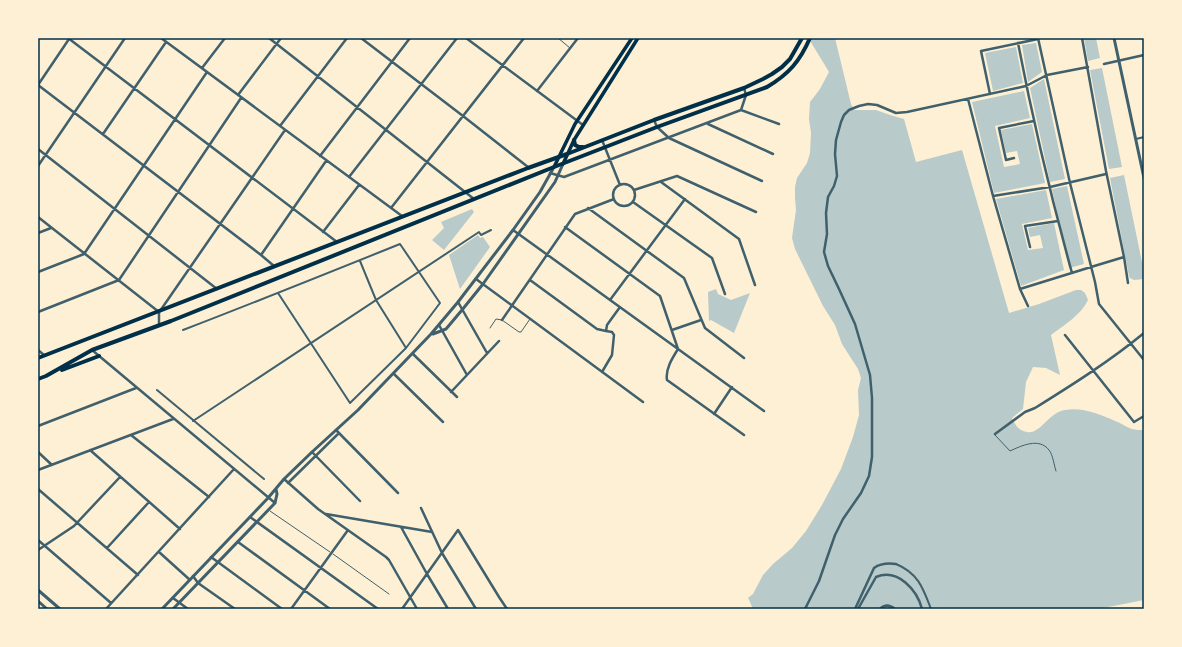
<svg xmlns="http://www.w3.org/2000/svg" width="1182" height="647" font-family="'Playfair Display',serif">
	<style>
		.green { fill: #b9caca }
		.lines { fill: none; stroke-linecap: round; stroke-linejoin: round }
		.service { stroke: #3f606c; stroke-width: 1 }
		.pedestrian { stroke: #3f606c; stroke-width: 2 }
		.minor { stroke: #3f606c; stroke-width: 2.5 }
		.tertiary { stroke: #3f606c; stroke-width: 3 }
		.secondary { stroke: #003049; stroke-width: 3.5 }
		.primary { stroke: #003049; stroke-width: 4 }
		.neatline { fill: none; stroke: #003049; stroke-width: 1.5 }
	</style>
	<rect width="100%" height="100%" fill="#fdf0d5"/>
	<path class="green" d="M810,38H835L851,104L854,110H876L890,115L904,119L916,162L962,150L1009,313L1039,304L1076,290H1081L1085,293L1088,300C1081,315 1064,325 1051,335L1060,375L1046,368L1033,367L1026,382L1023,409L1012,418C1016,426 1018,430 1027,432C1040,435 1049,412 1065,410C1082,407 1100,414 1115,421C1121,423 1126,427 1132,429C1136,430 1140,430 1144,430V600L1098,609H753C751,605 750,601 748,598L753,594L763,575L773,564L792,548L806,531L822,505L841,469L853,437L859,415L858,390L861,378L858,369L842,344L835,325L823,306L795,249L792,238L796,210L795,198V187L797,178L807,163L810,153L811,133L809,119L810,102L820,89L829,72L809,39Z
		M1084,38H1096L1100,58L1088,61Z
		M1036,43L1042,72L1028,82L1022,45Z
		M1016,47L1023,83L993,91L985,53Z
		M1102,68L1122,167L1109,169L1090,70Z
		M1044,79L1065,179L1050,182L1030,88Z
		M1024,91L1030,118L995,126L1004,167L1020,164L1017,151L1006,153L1001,130L1032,124L1045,183L994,193L972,102Z
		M1124,175L1144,272V279L1134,280L1130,278L1129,276L1110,178Z
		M1067,186L1084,264L1069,268L1052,189Z
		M1046,190L1052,218L1022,224L1028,250L1043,248L1040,235L1030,237L1028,228L1054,223L1064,270L1021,286L996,199Z
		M472,209L474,212L444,250L432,240L444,228L441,222Z
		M478,235L480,238L483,237L490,247L460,289L449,255Z
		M716,289L718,294L731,300L750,293L734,333L711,320L709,321L708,292Z"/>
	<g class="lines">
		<path class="service" d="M558,38L570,48
			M490,328L496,319L502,320L519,332H521L530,319
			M995,435L1010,451C1021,446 1039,437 1049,450C1053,455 1054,465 1056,471
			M270,511L330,552
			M333,554L389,594"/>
		<path class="pedestrian" d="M1136,139L1144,137
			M360,261L376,300L406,348
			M183,330C256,302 328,273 400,244L440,303L406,348L350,403L278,293
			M157,390L264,479
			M193,421L479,232L481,235L491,230
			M896,564C918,573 923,588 931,609"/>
		<path class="minor" d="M68,38L337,242
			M161,38L402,216
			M269,38L474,199
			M361,38L463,116L528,167
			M466,38L583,125
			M1038,38L1070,183L1095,282L1099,304L1144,360
			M1082,38L1106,171L1124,257L1128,283
			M1018,43C1033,121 1051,197 1072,273
			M1104,64L1144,55
			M202,68L225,38
			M38,85L261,255L274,266
			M38,85L69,39
			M537,91L578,38
			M990,94L981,51L1038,39
			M238,95L281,38
			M968,99L993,196L1020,289L1028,306
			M741,110L779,124
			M654,120L657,127L669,138L762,181
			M708,124L773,154
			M280,126L347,38
			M103,134L166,42
			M602,140L620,185
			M38,149L217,289
			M320,156L410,38
			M1014,158L1006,160L999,128L1034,121
			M38,166L125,38
			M550,173L564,177L741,110L746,95L744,88
			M349,177L457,38
			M661,182L739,239L755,285
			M613 195a11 11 0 1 1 22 0a11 11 0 1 1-22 0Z
			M634,190L677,176L756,212
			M993,196L1050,187L1106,174
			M633,202L712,258L725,294
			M391,208L524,38
			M588,208L684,278L705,328L744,358
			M38,217L159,312V325
			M565,227L660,296L678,349C673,357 665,369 667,380L744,435
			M513,230L764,411
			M323,232L359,185
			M38,233L51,228
			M1030,247L1025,226L1058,221
			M261,255L326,161
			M38,272L84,254L207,72
			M476,279L643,402
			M530,280L597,329L606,331
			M1020,289L1091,267L1124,257
			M610,300L685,199
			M458,302L487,353
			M160,311L285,130
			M38,312L119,280L241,98
			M502,320L575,214L614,199
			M439,325L467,375
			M672,330L701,320
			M1065,335L1134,422L1144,416
			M38,350L44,355
			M92,350L275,503
			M413,354L457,397
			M602,372L612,355L614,335L612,332L606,331L607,325L620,307
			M394,374L443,422
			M451,392L499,341
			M714,414L732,387
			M38,426L136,388
			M336,430L398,493
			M995,434L1025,412L1035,408C1072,385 1110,361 1144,333
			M131,435L209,497
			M90,450L180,529
			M38,452L52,465
			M312,452L360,501
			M38,470L173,419
			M284,479L318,509L386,557L389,560L417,609
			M288,483L339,433
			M38,489L138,575
			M421,508L442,553L476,609
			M326,514L432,532
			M250,517L378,609
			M401,527L427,574L448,609
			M38,540L111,603
			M238,542L330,609
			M107,548L149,502
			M38,550L74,526L120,477
			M159,552L190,580
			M211,557L282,609
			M193,576L198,583L235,609
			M173,598L188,609
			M106,609L234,469
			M291,609L348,530
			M402,609L458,530L499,597L507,609
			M805,609L819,581L835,535L843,519L861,493L869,476L872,457V398L870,375L855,324L839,289L828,266L824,252L827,234L826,213L828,197L834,186L837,176L835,154L836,140L841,122L844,115L849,110L859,106L868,104L877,105L896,113L907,112L1026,86L1047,75L1088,67
			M855,609L874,568C881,563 888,563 896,564
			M858,609L876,577C898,568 917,590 922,609
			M880,609C885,604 890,605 895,609"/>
		<path class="tertiary" d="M1114,38L1144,178
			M433,334L446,329L462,310L483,284L555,182L563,164
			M38,590L60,609
			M38,601L47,609
			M162,609L268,498L284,479L312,452L358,410L431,334L458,302L513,230L540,192L554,167
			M173,609L275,503L277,494L276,489"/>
		<path class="secondary" d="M563,164L574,140L638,38
			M554,167L575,124L632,38"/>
		<path class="primary" d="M574,140L575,145L579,147H583
			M38,358L528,168L567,154L654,120L744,88L763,79L772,74L782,67L790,59L802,38
			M62,370L99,356
			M38,379L46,376L92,350L171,321L554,167L657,127L767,87C789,74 800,61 810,38"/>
	</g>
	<rect width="1182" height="647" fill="none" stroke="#fdf0d5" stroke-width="78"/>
	<rect x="39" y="39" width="1104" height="569" class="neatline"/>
</svg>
